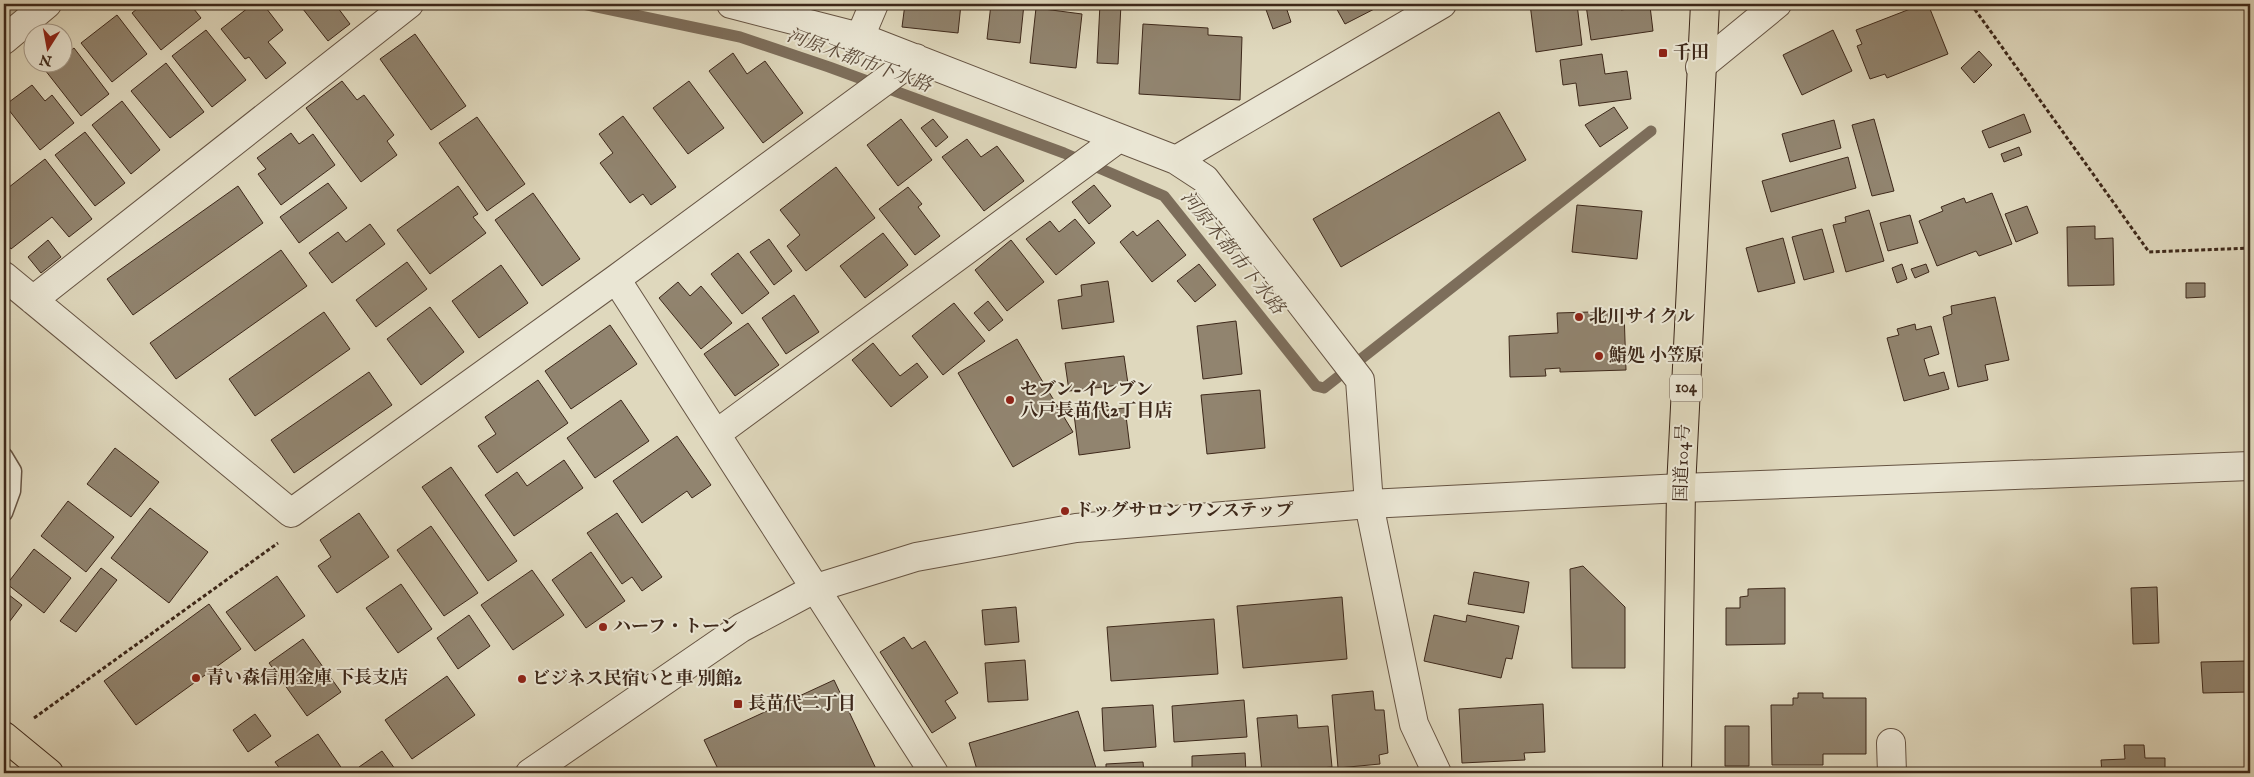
<svg xmlns="http://www.w3.org/2000/svg" width="2254" height="777" font-family="'IM FELL English','Noto Serif JP',serif">
	<style>
		.park { fill: #c3baa1; stroke: #80715e }
		.lines { fill: none; stroke-linecap: round; stroke-linejoin: round }
		.stream { stroke: #7d6e5b; stroke-width: 11 }
		.building { fill: #91846f; stroke: #3d281a }
		.service-casing { stroke: #665443; stroke-width: 19 }
		.minor-casing { stroke: #665443; stroke-width: 30 }
		.tertiary-casing { stroke: #665443; stroke-width: 30 }
		.trunk-casing { stroke: #3d281a; stroke-width: 30 }
		.path { stroke: #3d281a; stroke-width: 3; stroke-dasharray: 4 2.5; stroke-linecap: butt }
		.service { stroke: #eae6d4; stroke-width: 16 }
		.minor { stroke: #eae6d4; stroke-width: 28 }
		.tertiary { stroke: #eae6d4; stroke-width: 28 }
		.trunk { stroke: #dfd8bd; stroke-width: 28 }
		.poi-dot { fill: #8f2418; stroke: #eae6d4; stroke-width: 2 }
		.labels { text-anchor: middle; dominant-baseline: central; stroke-width: 4; stroke-linejoin: round; paint-order: stroke }
		.shield { fill: #eae6d4; stroke: #716152; stroke-width: 1 }
		.shield-label { font-size: 16px; font-weight: bold; fill: #3d281a }
		.poi-label { font-size: 18px; font-weight: bold; fill: #3d281a; stroke: #eae6d4; text-anchor: start }
		.street-label { font-size: 18px; fill: #3d281a; stroke: #eae6d4 }
		.water-label { font-size: 19px; font-style: italic; fill: #5d4b3a; stroke: #eae6d4 }
	</style>
	<rect width="100%" height="100%" fill="#dfd8bd"/>
	<filter id="stains"><feTurbulence type="fractalNoise" baseFrequency=".004" numOctaves="4"/><feColorMatrix values="0 0 0 0 .2 0 0 0 0 .09 0 0 0 0 .02 0 0 0 .5 -.17"/></filter>
	<radialGradient id="worn" r=".72"><stop offset=".6" stop-color="#630" stop-opacity="0"/><stop offset="1" stop-color="#630" stop-opacity=".3"/></radialGradient>
	<path class="park" d="M4,4H26L4,22Z"/>
	<g class="lines">
		<path class="stream" d="M583,4L740,37L829,67L1064,153L1164,196L1316,386L1324,388L1651,131"/>
	</g>
	<path class="building" d="M143,4H190L201,18L161,50L132,13Z
		M253,4H263L283,30L268,42L286,63L266,79L249,57L245,59L221,29Z
		M299,4H335L350,24L328,41Z
		M905,4H961L958,33L902,27Z
		M991,4H1024L1020,43L987,39Z
		M1100,4H1121L1118,64L1097,63Z
		M1264,4H1285L1291,22L1273,29Z
		M1334,4H1384L1345,24Z
		M1530,4H1577L1582,45L1536,52Z
		M1594,4H1620L1621,10L1650,6L1653,31L1591,40L1586,5Z
		M1923,4H1928L1948,54L1887,78L1885,74L1870,79L1857,46L1862,44L1856,30Z
		M1036,8L1082,14L1076,68L1030,63Z
		M117,15L147,54L112,82L81,43Z
		M1143,24L1208,28V35L1242,37L1240,100L1139,94Z
		M206,30L246,80L212,107L172,56Z
		M1833,30L1852,71L1802,95L1783,55Z
		M415,34L466,106L431,130L380,59Z
		M74,48L109,94L81,116L45,70L55,62H62V57Z
		M1979,51L1992,65L1974,83L1961,68Z
		M733,53L747,74L765,61L803,113L763,143L709,71Z
		M1602,54L1605,74L1627,71L1631,99L1579,106L1576,83L1563,85L1560,60Z
		M166,63L204,112L170,138L131,91Z
		M342,81L357,100L364,95L394,135L387,141L397,155L361,182L306,108Z
		M689,81L724,128L688,154L653,108Z
		M32,85L45,101L52,95L74,123L40,150L5,105Z
		M122,101L160,150L131,174L92,125Z
		M1614,107L1628,128L1600,147L1585,125Z
		M1499,112L1526,160L1341,267L1313,219Z
		M2024,114L2031,132L1989,148L1982,131Z
		M623,116L676,187L651,205L643,194L630,203L600,163L613,153L599,134Z
		M477,117L525,184L487,211L439,143Z
		M901,119L932,160L898,186L867,145Z
		M933,119L948,137L936,147L921,128Z
		M1874,119L1894,191L1872,196L1852,125Z
		M1834,120L1841,148L1790,162L1782,134Z
		M85,132L125,183L95,206L55,155Z
		M291,133L299,144L313,134L335,165L281,205L258,174L266,169L257,158Z
		M967,139L981,157L997,146L1024,181L984,211L942,157Z
		M2019,147L2022,155L2004,162L2001,154Z
		M1848,157L1856,188L1771,212L1762,181Z
		M45,159L92,219L69,237L52,217L11,249L4,239V191Z
		M836,167L875,218L806,271L787,246L800,235L780,210Z
		M328,183L347,208L299,243L280,217Z
		M1094,185L1111,206L1089,224L1072,202Z
		M238,186L263,223L133,315L107,279Z
		M458,186L478,214L473,217L486,233L430,274L397,230Z
		M908,187L922,204L918,207L940,236L915,255L879,209Z
		M533,193L580,259L542,286L495,220Z
		M1992,193L2012,244L1979,256L1976,251L1937,266L1919,221L1943,211L1941,207L1964,198L1966,203Z
		M1577,205L1642,211L1637,259L1572,252Z
		M2027,206L2038,233L2016,242L2005,214Z
		M1869,210L1884,261L1846,272L1833,225L1846,222L1845,217Z
		M1910,215L1918,243L1888,251L1880,223Z
		M1075,219L1095,243L1056,275L1026,239L1050,221L1059,232Z
		M1158,220L1186,255L1152,282L1120,242L1133,231L1137,236Z
		M370,224L385,244L332,283L309,253L338,232L346,242Z
		M2095,226V239L2113,238L2114,285L2068,286L2067,227Z
		M1822,229L1834,272L1804,280L1792,237Z
		M883,233L908,265L865,298L840,266Z
		M1783,238L1795,283L1758,292L1746,248Z
		M769,239L792,271L774,285L750,252Z
		M48,240L61,257L41,273L28,257Z
		M1011,240L1044,282L1007,311L975,270Z
		M281,250L307,286L176,379L150,343Z
		M738,253L769,293L742,314L711,274Z
		M407,262L427,289L376,327L356,300Z
		M1199,264L1216,285L1195,302L1177,281Z
		M1902,264L1907,279L1897,283L1892,268Z
		M1926,264L1929,272L1915,278L1911,269Z
		M501,265L528,303L479,338L452,301Z
		M1108,281L1114,322L1062,329L1058,300L1082,296L1081,285Z
		M678,282L690,296L701,286L732,323L701,349L659,298Z
		M2186,283H2205V297L2186,298Z
		M794,295L819,332L786,354L762,318Z
		M1995,297L2009,360L1985,365L1988,380L1958,387L1943,317L1952,314L1951,306Z
		M988,301L1003,320L989,331L974,313Z
		M954,303L985,341L943,375L912,336Z
		M430,307L464,352L421,385L387,339Z
		M1624,311L1626,370L1560,372V368L1545,369L1546,376L1510,377L1509,336L1558,333L1557,313Z
		M324,312L350,349L255,416L229,379Z
		M1236,321L1242,374L1203,379L1197,326Z
		M748,323L779,365L735,396L704,354Z
		M1915,324L1916,330L1931,326L1939,354L1924,359L1929,376L1944,372L1949,389L1904,401L1887,338L1899,335L1897,329Z
		M610,325L637,364L571,409L545,371Z
		M1017,339L1073,432L1013,467L958,373Z
		M873,343L900,376L917,363L928,377L891,407L852,360Z
		M1124,356L1128,384L1069,391L1065,363Z
		M369,372L392,405L294,473L271,440Z
		M538,380L568,423L497,473L478,446L496,434L485,417Z
		M1260,390L1265,448L1207,454L1201,395Z
		M621,400L649,441L595,478L567,438Z
		M1125,408L1130,448L1079,455L1074,414Z
		M677,436L711,485L692,498L687,491L642,523L613,481Z
		M115,448L159,482L131,517L87,484Z
		M564,460L583,488L514,536L485,495L517,472L527,486Z
		M451,467L517,561L488,581L422,487Z
		M68,501L114,537L86,572L41,536Z
		M150,508L208,552L169,603L111,558Z
		M359,513L389,557L337,593L318,566L331,557L320,540Z
		M617,513L662,577L642,591L632,577L622,584L587,533Z
		M431,526L478,593L444,616L397,550Z
		M34,549L71,578L44,613L7,584Z
		M591,552L625,601L586,628L552,580Z
		M1583,566L1625,607V668H1572L1570,569Z
		M101,568L117,580L76,632L60,621Z
		M532,570L564,615L513,650L481,605Z
		M1474,572L1529,582L1524,613L1468,604Z
		M277,576L305,616L255,651L226,612Z
		M401,584L432,629L398,653L366,608Z
		M2157,587L2159,643L2133,644L2131,588Z
		M1785,588V644L1726,645V608H1740V597L1748,596V589Z
		M4,591L22,605L4,629Z
		M1342,597L1347,659L1243,668L1237,606Z
		M209,604L241,649L136,725L104,681Z
		M1016,607L1019,642L985,645L982,610Z
		M469,615L490,646L458,669L437,638Z
		M1434,615L1466,622L1467,615L1519,626L1512,659L1506,658L1501,678L1424,661Z
		M1214,619L1218,674L1111,681L1107,627Z
		M904,637L912,649L925,641L958,693L945,701L956,718L932,733L880,652Z
		M303,639L341,692L307,716L269,663Z
		M1025,660L1028,700L988,702L985,663Z
		M2247,661L2248,692L2203,693L2201,662Z
		M447,676L475,715L412,759L385,720Z
		M834,680L878,773H720L704,740Z
		M1373,691L1375,710H1384L1388,753L1379,755L1380,764L1338,768L1332,695Z
		M1798,693H1823V698H1866V754H1823V765H1772L1771,705H1793V698H1798Z
		M1244,700L1247,737L1174,742L1172,706Z
		M1543,704L1545,752L1524,753L1525,760L1462,763L1459,709Z
		M1153,705L1156,747L1104,751L1102,708Z
		M1078,711L1096,768L1079,773H978L969,743Z
		M255,714L271,736L248,752L233,730Z
		M1297,715L1298,728L1328,726L1332,767L1321,768V773H1262L1257,718Z
		M1725,726H1749V766H1725Z
		M318,734L345,773H283L275,762Z
		M2124,745H2144L2145,758H2165V773H2102L2101,760L2125,759Z
		M382,751L398,773H363L359,767Z
		M1245,753L1246,773H1192V756Z
		M1143,762L1144,773H1106V764Z"/>
	<g class="lines">
		<g class="service-casing">
			<path id="service" d="M4,456L13,471L12,491L4,513"/>
		</g>
		<g class="minor-casing">
			<path id="minor" d="M731,4L860,37L1176,160L1205,179L1360,380L1369,504L1414,724L1437,773
				M860,37L874,4
				M4,40L47,4
				M1700,67L1777,4
				M1176,160L1442,4
				M4,276L291,513L616,279L916,58
				M616,279L934,773
				M33,300L409,4
				M716,434L1119,138
				M1891,743L1892,773"/>
		</g>
		<g class="tertiary-casing">
			<path id="tertiary" d="M530,773L741,628L816,588L916,557L1076,528L1369,504L1681,488L2250,466"/>
		</g>
		<g class="trunk-casing">
			<path id="trunk" d="M4,736L49,773
				M1677,773L1681,488L1705,4"/>
		</g>
		<path class="path" d="M1971,4L2149,252L2250,248
			M34,718L278,543"/>
		<use href="#service" class="service"/>
		<use href="#minor" class="minor"/>
		<use href="#tertiary" class="tertiary"/>
		<use href="#trunk" class="trunk"/>
	</g>
	<g class="poi-dot">
		<rect x="1658" y="48" width="10" height="10" rx="2.5"/>
		<circle cx="1579" cy="317" r="5"/>
		<circle cx="1599" cy="356" r="5"/>
		<circle cx="1010" cy="400" r="5"/>
		<circle cx="1065" cy="511" r="5"/>
		<circle cx="603" cy="627" r="5"/>
		<circle cx="196" cy="678" r="5"/>
		<circle cx="522" cy="679" r="5"/>
		<rect x="733" y="699" width="10" height="10" rx="2.5"/>
	</g>
	<g class="labels">
		<rect class="shield" x="1670" y="374.5" width="32" height="27" rx="4"/>
		<g class="shield-label">
			<text x="1686" y="388">104</text>
		</g>
		<g class="poi-label">
			<text x="1673" y="53">千田</text>
			<text x="1589" y="317">北川サイクル</text>
			<text x="1609" y="356">鮨処 小笠原</text>
			<text x="1020" y="390">セブン-イレブン<tspan x="1020" dy="21">八戸長苗代2丁目店</tspan></text>
			<text x="1075" y="511">ドッグサロン ワンステップ</text>
			<text x="613" y="627">ハーフ・トーン</text>
			<text x="206" y="678">青い森信用金庫 下長支店</text>
			<text x="532" y="679">ビジネス民宿いと車 別館2</text>
			<text x="748" y="704">長苗代二丁目</text>
		</g>
		<g class="street-label">
			<text transform="translate(1683 463) rotate(-88)">国道104号</text>
		</g>
		<g class="water-label">
			<text transform="translate(859 61) rotate(20)">河原木都市下水路</text>
			<text transform="translate(1232 253) rotate(51)">河原木都市下水路</text>
		</g>
	</g>
	<rect width="2254" height="777" fill="none" stroke="#dfd8bd" stroke-width="20"/>
	<rect x="5" y="5" width="2244" height="767" fill="none" stroke="#3d281a" stroke-width="2.5"/>
	<rect x="10" y="10" width="2234" height="757" fill="none" stroke="#3d281a"/>
	<g transform="translate(48 48) rotate(191)"><circle r="24" fill="#eae6d4" stroke="#a59a8a"/>
	<path d="M0-4L9 19L0 12L-9 19Z" fill="#8f2418"/>
	<text y="-8" font-size="14" font-weight="bold" text-anchor="middle" fill="#3d281a">N</text>
	</g>
	<rect width="100%" height="100%" filter="url(#stains)"/>
	<rect width="100%" height="100%" fill="url(#worn)"/>
</svg>
